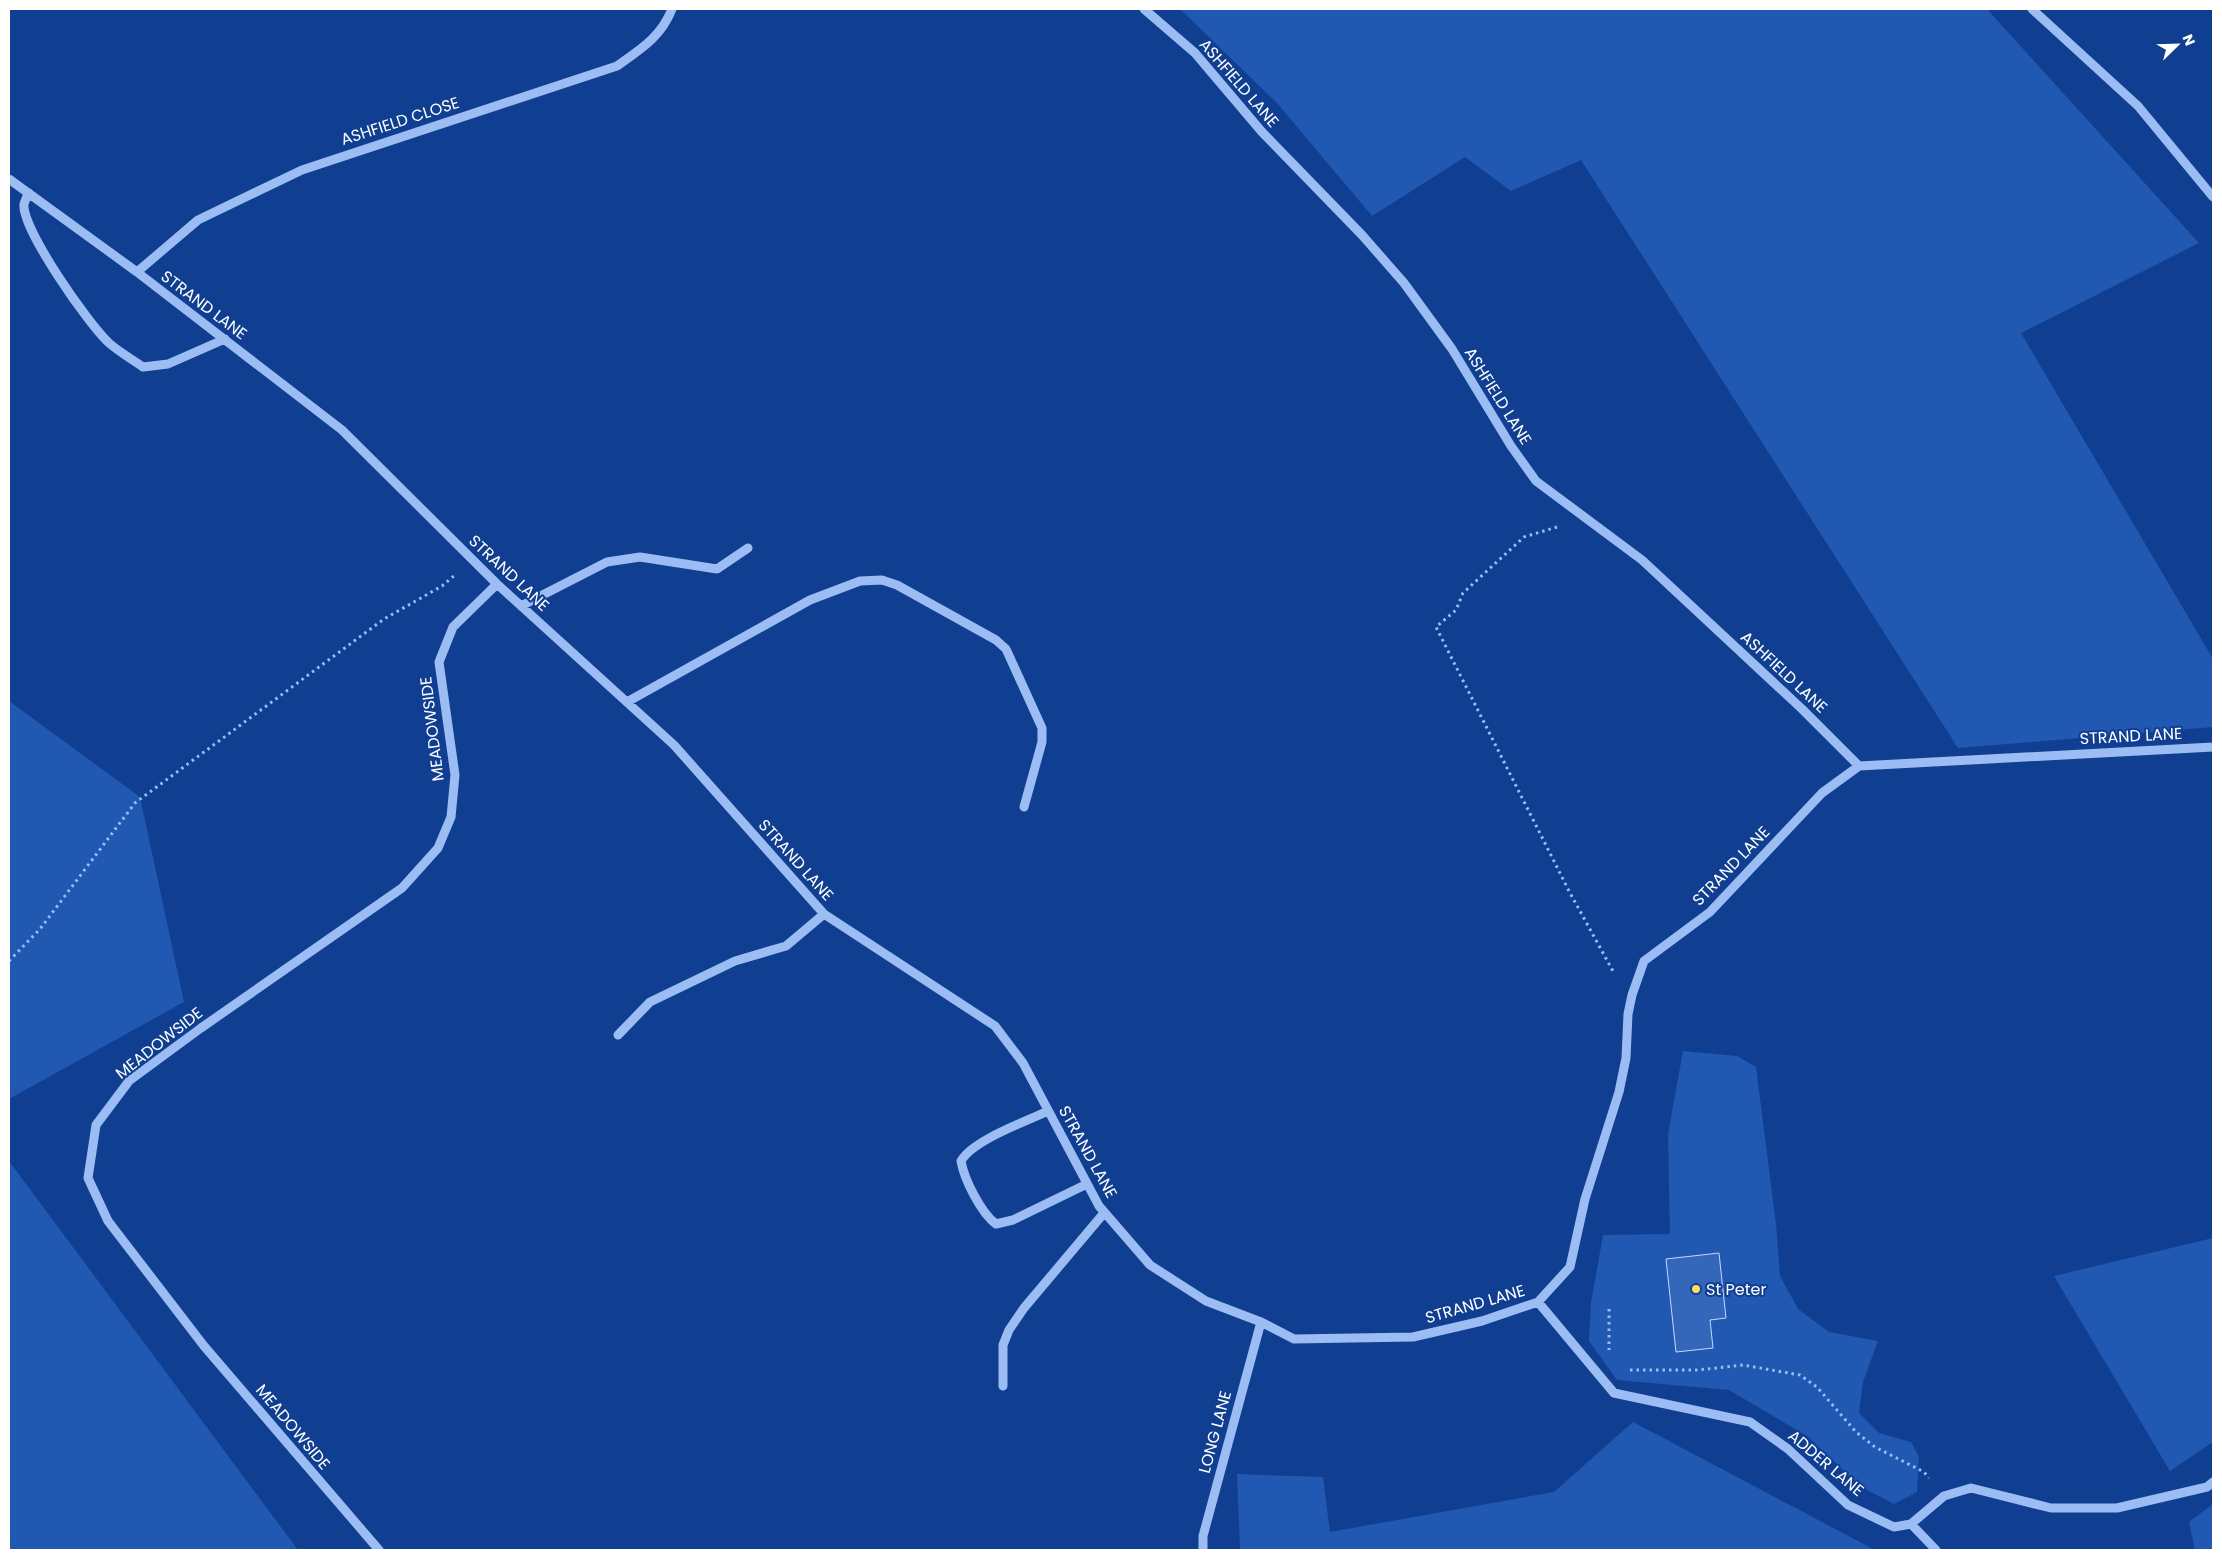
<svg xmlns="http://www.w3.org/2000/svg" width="2222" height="1559" font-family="Poppins,sans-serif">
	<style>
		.green { fill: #2158b2 }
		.building { fill: #3466ba; stroke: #c3dafe }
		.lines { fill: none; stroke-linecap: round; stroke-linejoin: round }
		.path { stroke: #9bbdf3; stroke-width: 3; stroke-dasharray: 2.5 4; stroke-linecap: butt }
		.minor { stroke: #9bbdf3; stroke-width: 9 }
		.poi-dot { fill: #ffdc5e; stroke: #103f92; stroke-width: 2 }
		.labels { text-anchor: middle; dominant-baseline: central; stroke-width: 4; stroke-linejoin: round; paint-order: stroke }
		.street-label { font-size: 16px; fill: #fff; stroke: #103f92 }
		.poi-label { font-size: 16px; fill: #fff; stroke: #103f92; text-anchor: start }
	</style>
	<rect width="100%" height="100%" fill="#103f92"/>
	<path class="green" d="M1180,9H1987L2199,243L2021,333L2213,659V727L1958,748L1581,160L1511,191L1465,157L1372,216L1277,103Z
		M9,701L140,797L184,1002L9,1099Z
		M1683,1051L1737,1056L1756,1067L1776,1224L1780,1276L1798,1309L1829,1332L1878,1341L1863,1382L1859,1413L1879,1433L1911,1442L1919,1457L1917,1492L1894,1504L1861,1487L1807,1436L1729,1390L1617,1380L1589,1341L1591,1303L1603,1235L1670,1234L1668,1134Z
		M9,1161L298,1550H9Z
		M2213,1238V1442L2170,1471L2054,1276Z
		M1633,1422L1875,1550H1240L1237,1474L1323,1477L1330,1532L1554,1492Z
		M2213,1504V1550H2195L2189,1522Z"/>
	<path class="building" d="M1719,1253L1726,1318L1710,1320L1713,1348L1676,1352L1666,1259Z"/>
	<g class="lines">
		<path class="path" d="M1557,527L1524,537L1463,593L1456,610L1436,627L1569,891L1614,973
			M9,961L40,929L135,803L384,619L442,586L455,575
			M1609,1309V1350
			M1630,1370H1698L1743,1365L1800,1375L1817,1387L1856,1432L1875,1447L1924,1472L1929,1478"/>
		<path class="minor" d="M1144,9L1195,53L1262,132L1362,235L1404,283L1452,349L1511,446L1536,481L1642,560L1802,709L1859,766
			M2032,9L2138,106L2213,197
			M9,179L137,272L342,430L497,584L674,745L824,914L995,1026L1023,1063L1099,1206L1150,1265L1206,1301L1261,1322L1294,1339L1413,1337L1482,1321L1538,1302L1570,1267L1585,1199L1619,1092L1626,1058L1628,1014L1632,995L1644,961L1710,912L1822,793L1859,766L2213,747
			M29,193C27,196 25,201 24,204C21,228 89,325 109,343C119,352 132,359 143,367L168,364L225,339
			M137,272L198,220L302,170L617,66C641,49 661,37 672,9
			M521,606L607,562L640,557L717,569L748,548
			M627,702L810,600L860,581L882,580L897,585L996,640L1006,649L1042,728V742L1024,807
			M618,1035L650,1002L735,961L786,946L824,914
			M1048,1111C1025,1122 973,1140 961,1161C964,1179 981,1213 996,1224L1013,1220L1087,1184
			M1538,1302L1614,1393L1750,1422L1788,1449L1848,1505L1894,1527L1911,1524L1944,1496L1971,1488L2051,1508H2117L2207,1487L2213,1482
			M1003,1386V1345L1009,1330L1024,1308L1104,1213
			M1911,1524L1936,1550
			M379,1550L204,1346L108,1221L88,1178L96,1125L129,1081L201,1028L402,888L438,848L451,817L455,775L439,662L453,627L497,584
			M1203,1550V1536L1261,1322"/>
	</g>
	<circle class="poi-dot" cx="1696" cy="1289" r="5"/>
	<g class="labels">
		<g class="street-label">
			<text transform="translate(1239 83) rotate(49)">ASHFIELD LANE</text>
			<text transform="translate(400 121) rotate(-18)">ASHFIELD CLOSE</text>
			<text transform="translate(204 305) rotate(37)">STRAND LANE</text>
			<text transform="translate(1498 396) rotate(58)">ASHFIELD LANE</text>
			<text transform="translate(509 573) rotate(43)">STRAND LANE</text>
			<text transform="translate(1784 672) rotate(43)">ASHFIELD LANE</text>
			<text transform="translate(432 729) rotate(-97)">MEADOWSIDE</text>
			<text transform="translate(2131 736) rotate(-3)">STRAND LANE</text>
			<text transform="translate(796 860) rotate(48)">STRAND LANE</text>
			<text transform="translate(1731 866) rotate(-46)">STRAND LANE</text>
			<text transform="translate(159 1043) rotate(-38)">MEADOWSIDE</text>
			<text transform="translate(1088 1152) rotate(61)">STRAND LANE</text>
			<text transform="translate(1475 1304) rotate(-16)">STRAND LANE</text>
			<text transform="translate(293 1427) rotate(50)">MEADOWSIDE</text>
			<text transform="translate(1215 1432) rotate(-75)">LONG LANE</text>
			<text transform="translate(1826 1463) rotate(40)">ADDER LANE</text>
		</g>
		<g class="poi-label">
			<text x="1706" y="1289">St Peter</text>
		</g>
	</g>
	<rect width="2222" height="1559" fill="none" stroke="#ffffff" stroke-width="20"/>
	<g transform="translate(2177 45) rotate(67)" stroke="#103f92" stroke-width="4" paint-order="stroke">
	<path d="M0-4L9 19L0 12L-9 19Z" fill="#ffffff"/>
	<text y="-8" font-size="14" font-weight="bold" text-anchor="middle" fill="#ffffff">N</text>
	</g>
</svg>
